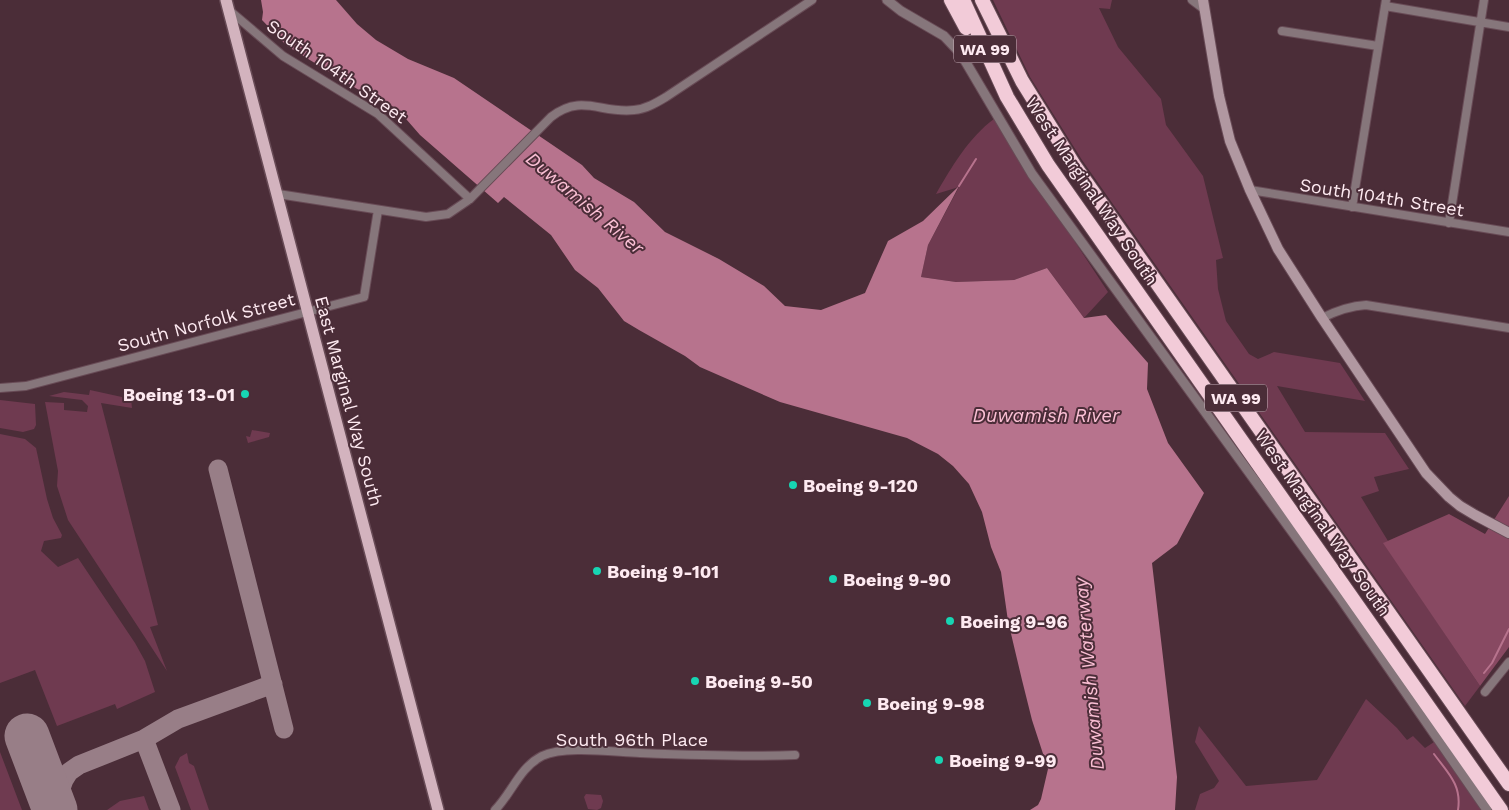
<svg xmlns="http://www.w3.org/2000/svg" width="1509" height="810" font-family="'Work Sans',sans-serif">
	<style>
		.green { fill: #6f3a50 }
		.forest { fill: #884962 }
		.water { fill: #b7738d }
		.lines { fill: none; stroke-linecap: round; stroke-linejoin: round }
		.stream { stroke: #b7738d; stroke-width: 2 }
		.taxiway { stroke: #987e87; stroke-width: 19 }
		.runway { stroke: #987e87; stroke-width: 45 }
		.minor-casing { stroke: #684b56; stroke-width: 10 }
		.tertiary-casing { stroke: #684b56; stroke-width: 11 }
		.secondary-casing { stroke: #684b56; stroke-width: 12 }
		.primary-casing { stroke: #684b56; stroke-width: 14 }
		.motorway-casing { stroke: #684b56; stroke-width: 16 }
		.minor { stroke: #86767b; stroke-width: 8 }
		.tertiary { stroke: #86767b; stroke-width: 9 }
		.secondary { stroke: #b198a1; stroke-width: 10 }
		.primary { stroke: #d3b3be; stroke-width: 11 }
		.motorway { stroke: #f2cbd8; stroke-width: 14 }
		.poi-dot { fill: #17d5b3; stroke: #4b2d38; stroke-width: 2 }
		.labels { text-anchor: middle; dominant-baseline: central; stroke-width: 4; stroke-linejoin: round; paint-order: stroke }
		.shield { fill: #4b2d38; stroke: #c8b1ba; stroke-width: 1 }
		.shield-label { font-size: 16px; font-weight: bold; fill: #feeaf1 }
		.street-label { font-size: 18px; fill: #feeaf1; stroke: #4b2d38 }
		.poi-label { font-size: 18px; font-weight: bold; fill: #feeaf1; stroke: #4b2d38; text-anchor: start }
		.water-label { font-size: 19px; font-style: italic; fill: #fbc0d5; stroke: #4b2d38 }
	</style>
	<rect width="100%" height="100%" fill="#4b2d38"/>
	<path class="green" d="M993,0H1112L1110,9L1099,8L1118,47L1161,99L1166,125L1203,176L1223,258L1216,260L1218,289L1226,321L1249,354L1258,359L1274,352L1340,363L1365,401L1277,386L1305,432L1385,433L1409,469L1374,477L1379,491L1361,497L1388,541L1384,543L1480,686L1465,706L1082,160L1030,77Z
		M994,119L1108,292L1084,318L1047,268L1014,280L956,282L921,277L928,245L959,187L936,194C951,168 969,137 994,119Z
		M90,390L131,399L132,408L101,403L158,625L150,627L167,671L68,520L57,486L58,471L45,402L64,403V410L87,412L88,406L82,400L49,396L64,392L89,395Z
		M0,400L35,404L36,425L34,429L23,432L0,428Z
		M252,430L270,433L269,437L248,443L246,436L250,437Z
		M0,434L25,439L36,448L47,499L53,518L62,535L61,538L44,541L41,551L58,567L78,558L135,643L145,661L155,692L117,709L115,704L57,726L35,670L0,683Z
		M1366,699L1397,728L1407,740L1413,736L1425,748L1434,742L1481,810H1195L1200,794L1214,788L1219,781L1195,742L1199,726L1246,786L1317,780Z
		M0,752L22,810H0Z
		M187,753L189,763L194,766L209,810H191L175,767L180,757Z
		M586,794L601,795L603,801L601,808L597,810L588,809L584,797Z
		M144,796L149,810H107L120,801Z"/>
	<path class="forest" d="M1509,496V647L1480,686L1383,543L1449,514L1485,534Z"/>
	<path class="water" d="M261,0H336L357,24L376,40L408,59L454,78L582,165L594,178L634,202L665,232L719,259L764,286L785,306L821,310L865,293L888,241L923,221L959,186L928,245L921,277L956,282L1014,280L1047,268L1084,318L1106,315L1148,363L1147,389L1168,443L1204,493L1177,544L1152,563L1177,777L1175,810H1030L1038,805L1041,799L1048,769L1032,720L1022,680L1008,621L1001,572L991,547L982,512L969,484L953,466L938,454L907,438L780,402L700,367L685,356L639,330L624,321L598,288L575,270L551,235L504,197L498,203L420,135L400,112L392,106L372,98L287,46L262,20L263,12Z"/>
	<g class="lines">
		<path class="stream" d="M959,186L976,159
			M1484,673L1492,663L1509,629
			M1434,754C1448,773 1462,785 1458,810"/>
		<path class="taxiway" d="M218,469L284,729
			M144,739L171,810
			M58,810L57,799L64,780L69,772L79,765L144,739L178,719L273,684"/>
		<path class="runway" d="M27,736L55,810"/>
		<g class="minor-casing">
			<path id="minor" d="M1192,0L1204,9
				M1385,6L1509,27
				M230,11L283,56L378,114L470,199
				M1282,31L1378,46
				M1250,190L1509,232
				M278,194L426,217L448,214L470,199L551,117C582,93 601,114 634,110C646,109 656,103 666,97L812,0
				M1352,207L1386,0
				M1449,223L1484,0
				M1322,318C1336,311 1349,306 1366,305L1509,328
				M0,388L26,386L364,297L378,210
				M1485,692L1509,662
				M495,810C512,793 519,768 542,756C565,745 613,752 640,753C691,755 744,757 795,755"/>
		</g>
		<g class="tertiary-casing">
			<path id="tertiary" d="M887,0L901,11L944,36L961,54L1032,174L1339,596L1487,810"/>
		</g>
		<g class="secondary-casing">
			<path id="secondary" d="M1203,0L1219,96L1230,141L1250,190L1278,249L1322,318L1426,473L1449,497L1460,506L1475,515L1509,533"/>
		</g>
		<g class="primary-casing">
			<path id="primary" d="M226,0L438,810"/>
		</g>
		<g class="motorway-casing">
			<path id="motorway" d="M951,0L966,28
				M963,0L1007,97L1048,165L1501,810
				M982,0L1022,81L1074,165L1509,784"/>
		</g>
		<use href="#minor" class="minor"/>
		<use href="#tertiary" class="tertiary"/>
		<use href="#secondary" class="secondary"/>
		<use href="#primary" class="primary"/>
		<use href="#motorway" class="motorway"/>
	</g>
	<g class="poi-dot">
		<circle cx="245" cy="394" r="5"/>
		<circle cx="793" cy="485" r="5"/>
		<circle cx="597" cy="571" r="5"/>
		<circle cx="833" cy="579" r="5"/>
		<circle cx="950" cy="621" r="5"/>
		<circle cx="695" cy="681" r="5"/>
		<circle cx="867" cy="703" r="5"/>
		<circle cx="939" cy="760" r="5"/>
	</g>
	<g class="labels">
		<g class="shield">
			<rect x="954" y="35.5" width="62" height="27" rx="4"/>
			<rect x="1205" y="384.5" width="62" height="27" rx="4"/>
		</g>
		<g class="shield-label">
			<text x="985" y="49">WA 99</text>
			<text x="1236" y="398">WA 99</text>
		</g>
		<g class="street-label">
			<text transform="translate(337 71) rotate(35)">South 104th Street</text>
			<text transform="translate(1092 191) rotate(56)">West Marginal Way South</text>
			<text transform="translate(1382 197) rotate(9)">South 104th Street</text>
			<text transform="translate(206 322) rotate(-15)">South Norfolk Street</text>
			<text transform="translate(349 401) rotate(75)">East Marginal Way South</text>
			<text transform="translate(1323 523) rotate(55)">West Marginal Way South</text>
			<text x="632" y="739">South 96th Place</text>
		</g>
		<g class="poi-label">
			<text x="235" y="394" text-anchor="end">Boeing 13-01</text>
			<text x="803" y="485">Boeing 9-120</text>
			<text x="607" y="571">Boeing 9-101</text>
			<text x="843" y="579">Boeing 9-90</text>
			<text x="960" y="621">Boeing 9-96</text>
			<text x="705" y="681">Boeing 9-50</text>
			<text x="877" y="703">Boeing 9-98</text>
			<text x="949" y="760">Boeing 9-99</text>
		</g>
		<g class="water-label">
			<text transform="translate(585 203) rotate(40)">Duwamish River</text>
			<text x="1046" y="415">Duwamish River</text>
			<text transform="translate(1089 674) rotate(-95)">Duwamish Waterway</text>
		</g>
	</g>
</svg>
